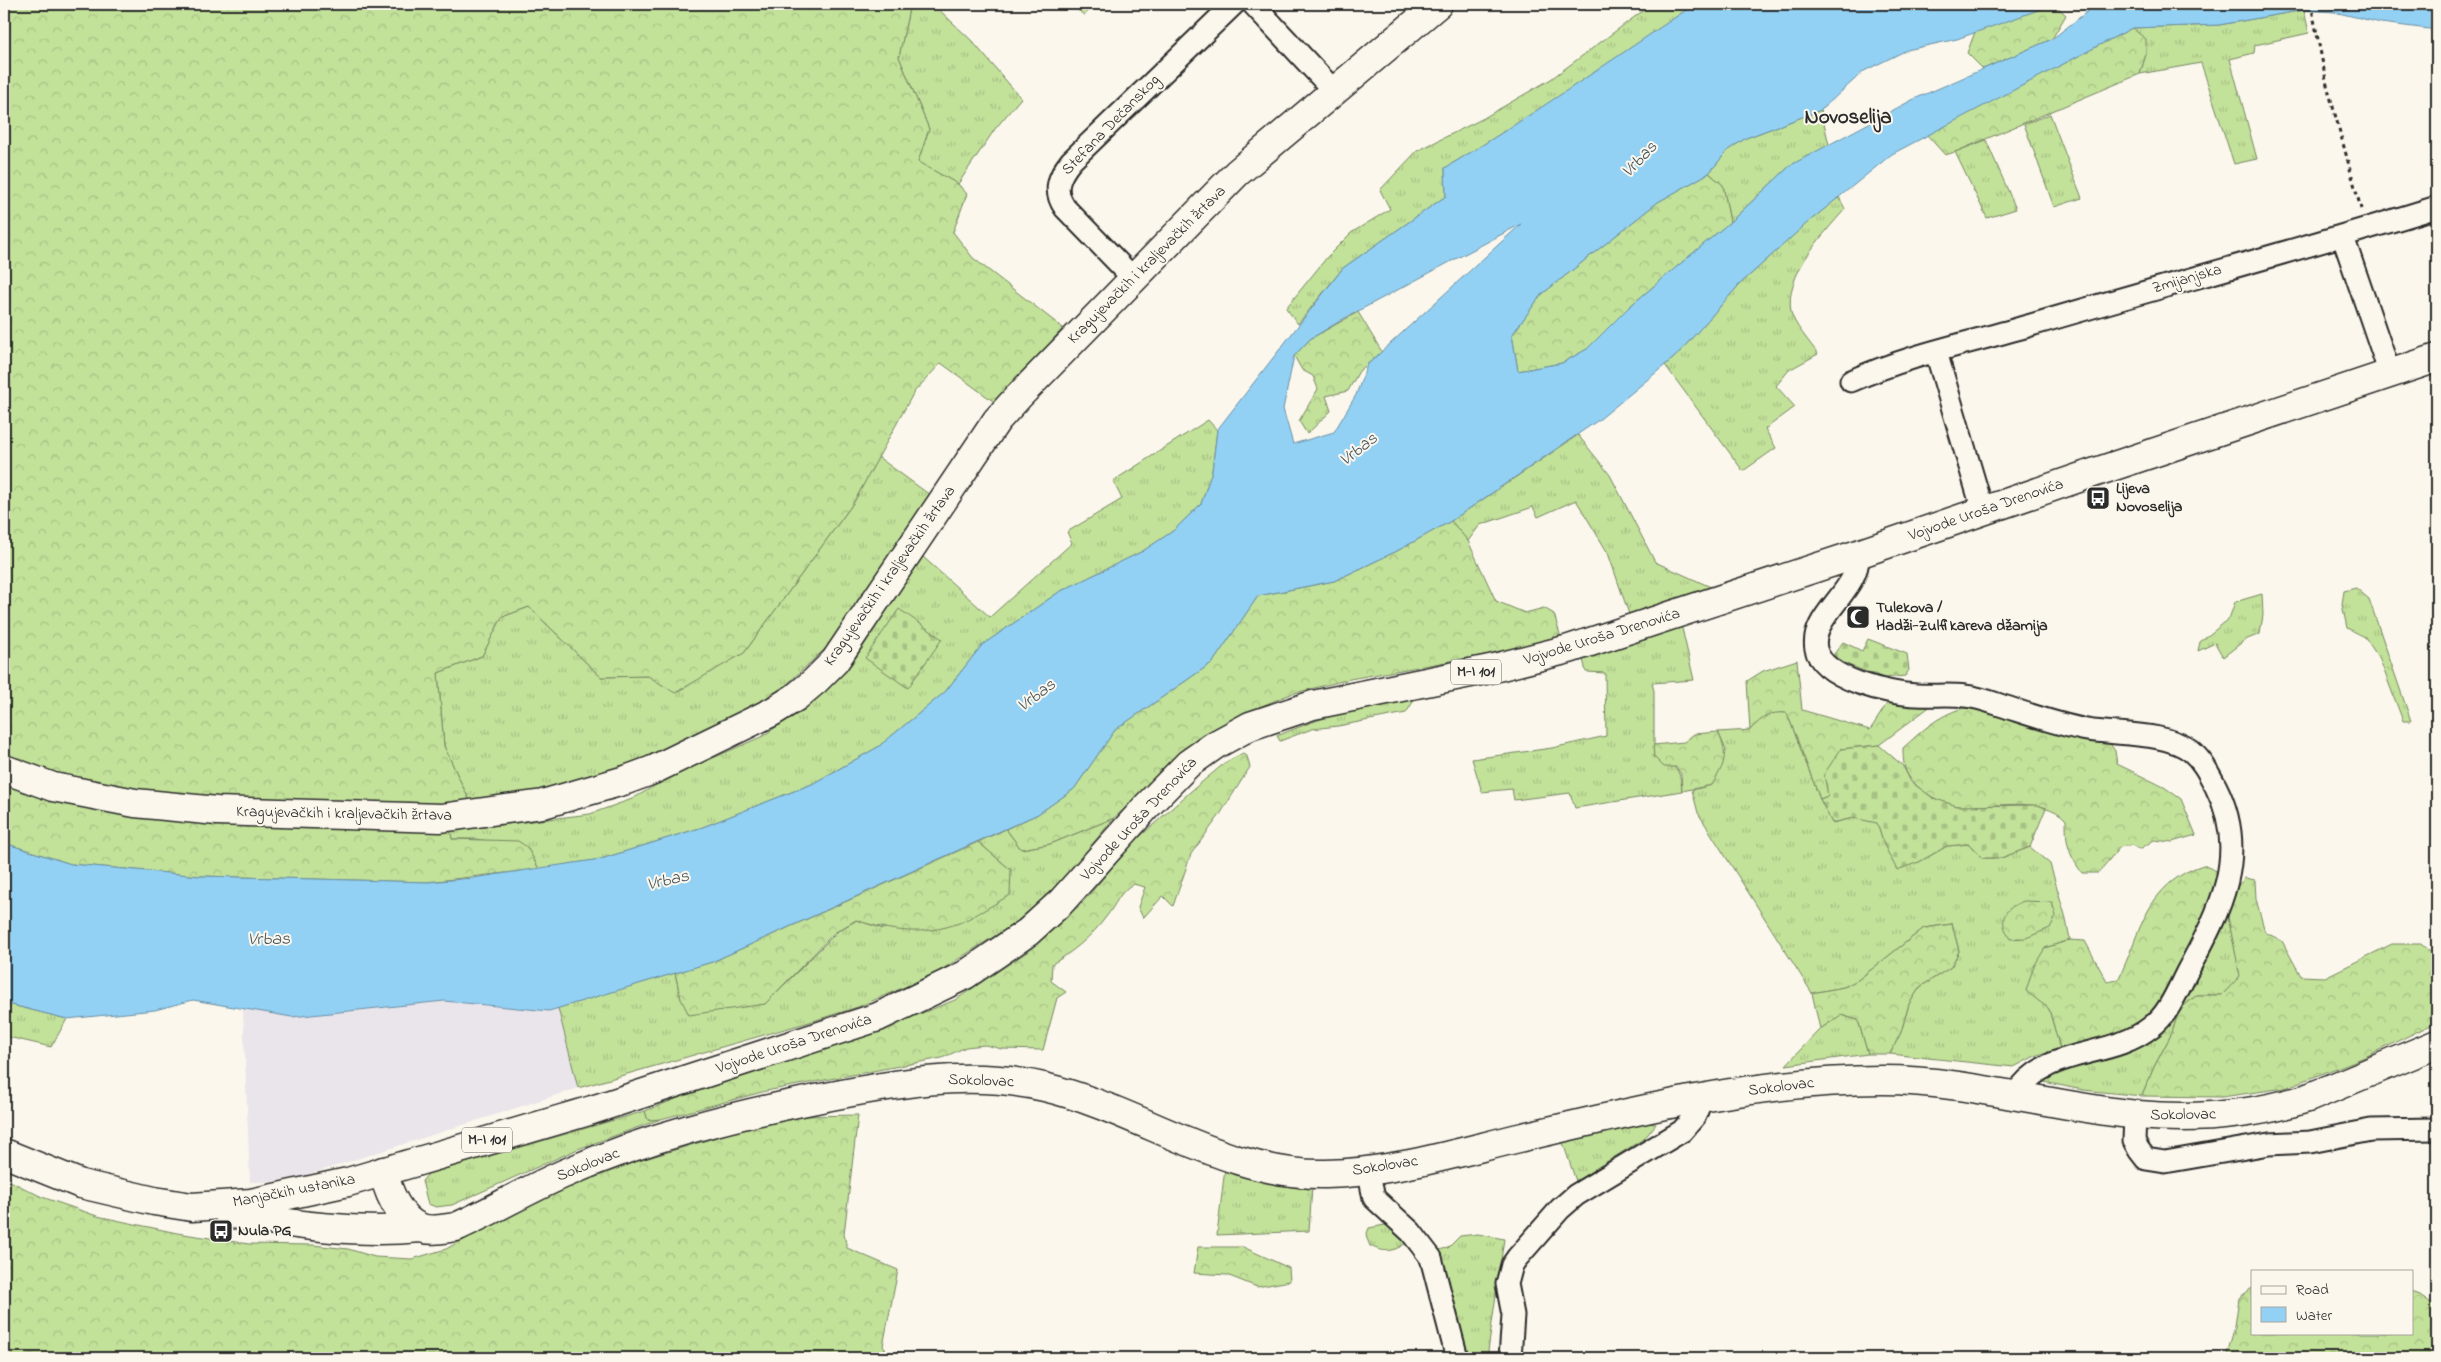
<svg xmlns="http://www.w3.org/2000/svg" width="2441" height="1362" font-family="'Indie Flower',sans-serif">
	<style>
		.built { fill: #eae4eb }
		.grass { fill: url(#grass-tufts); stroke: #768662 }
		.forest { fill: url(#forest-crowns); stroke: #768662 }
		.cemetery { fill: url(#cemetery-stones); stroke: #768662 }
		.water { fill: #93d1f4; stroke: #698fa4; fill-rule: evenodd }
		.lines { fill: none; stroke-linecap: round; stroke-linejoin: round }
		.street-casing { stroke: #2b2b2b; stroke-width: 25 }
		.secondary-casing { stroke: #2b2b2b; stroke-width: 31 }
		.primary-casing { stroke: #2b2b2b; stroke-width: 31 }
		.path { stroke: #2b2b2b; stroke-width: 3; stroke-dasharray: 4 4; stroke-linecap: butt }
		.street { stroke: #fbf7ec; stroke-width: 21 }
		.secondary { stroke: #fbf7ec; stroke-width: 28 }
		.primary { stroke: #fbf7ec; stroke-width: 28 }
		.labels { text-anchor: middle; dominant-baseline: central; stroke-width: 4; stroke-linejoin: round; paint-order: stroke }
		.shield { fill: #fbf7ec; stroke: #696865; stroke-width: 1 }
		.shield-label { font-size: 15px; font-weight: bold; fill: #2b2b2b }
		.street-label { font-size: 16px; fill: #2b2b2b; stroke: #fbf7ec }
		.poi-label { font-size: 16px; font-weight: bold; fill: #2b2b2b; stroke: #fbf7ec; text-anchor: start }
		.water-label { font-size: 18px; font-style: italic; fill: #45545d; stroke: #fbf7ec }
		.district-label { font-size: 21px; font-weight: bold; fill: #2b2b2b; stroke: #fbf7ec }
	</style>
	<defs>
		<pattern id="grass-tufts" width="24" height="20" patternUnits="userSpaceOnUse" patternTransform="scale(1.25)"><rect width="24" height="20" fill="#c2e199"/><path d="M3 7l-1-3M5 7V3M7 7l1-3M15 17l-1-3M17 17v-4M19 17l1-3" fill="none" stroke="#a7c184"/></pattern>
		<pattern id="forest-crowns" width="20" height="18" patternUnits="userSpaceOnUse" patternTransform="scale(1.25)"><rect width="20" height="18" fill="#c2e199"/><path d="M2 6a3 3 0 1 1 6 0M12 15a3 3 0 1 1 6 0" fill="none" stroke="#a7c184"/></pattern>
		<pattern id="cemetery-stones" width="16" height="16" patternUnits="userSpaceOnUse" patternTransform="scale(1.25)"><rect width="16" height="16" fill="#c2e199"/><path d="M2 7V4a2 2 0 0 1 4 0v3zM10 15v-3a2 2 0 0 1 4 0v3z" fill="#a7c184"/></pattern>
	</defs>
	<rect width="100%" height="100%" fill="#fbf7ec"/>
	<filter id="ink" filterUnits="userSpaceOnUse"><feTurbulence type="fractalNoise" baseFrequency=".02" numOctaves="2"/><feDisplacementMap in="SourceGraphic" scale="10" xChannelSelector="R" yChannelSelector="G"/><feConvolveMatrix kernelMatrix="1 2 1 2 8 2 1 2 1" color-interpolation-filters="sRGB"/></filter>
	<g filter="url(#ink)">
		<path class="built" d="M444,1001L549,1011L558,1008L578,1088L307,1175L270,1182H250L243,1008L292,1017Z"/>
		<path class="grass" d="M910,4H933L972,41L1021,98L995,129L958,184L917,162L929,129L899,57Z
			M1070,4H1098L1084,15Z
			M1652,4H1695C1613,60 1531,117 1445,168L1446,196L1343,268L1298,324L1286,308L1328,256L1351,233L1390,209L1380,190L1417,151L1482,119L1551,79Z
			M2304,10L2309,33L2255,45L2254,53L2230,59L2257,159L2234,164L2201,63L2140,74L2146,54L2132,28L2219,25Z
			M1821,110L1829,145L1791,165L1730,222L1723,185L1709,173L1728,150L1746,138Z
			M2050,114L2082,198L2054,207L2024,124Z
			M1986,140L2016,209L1987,218L1955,152Z
			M1839,197L1845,209C1823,235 1784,274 1791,312C1793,323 1811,344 1818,354L1789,370L1776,386L1795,407L1765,429L1776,448L1743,471L1665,365L1676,356L1739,285L1806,224Z
			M1208,420L1217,430L1212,471L1201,504L1173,531L1143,551L1059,592L982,645L945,692L878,747L812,784L703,827L601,859L539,869L527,847L476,839H452L450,831L590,814L632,799L670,777L763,736L805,707L851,665L922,556L990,617L1072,543L1067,532L1122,499L1113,481Z
			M1578,435L1610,475L1655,562L1713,588L1630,617L1608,553L1576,500L1538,517L1533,507L1480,525L1468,541L1451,521Z
			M878,457L930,495L892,558L827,647L784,687L756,708L645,757L542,794L470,802L444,746L438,673L482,656L502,617L529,607L601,677L648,676L744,653L854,502Z
			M2356,588L2369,599L2411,721H2403L2380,660L2365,637L2347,628L2342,604L2344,591Z
			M2262,594L2263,615L2260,634L2245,640L2223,657L2215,643L2198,651L2200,642L2229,619L2235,602Z
			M1681,624L1694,680L1652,683L1654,691V757C1676,767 1680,766 1682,791L1575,808L1570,793L1514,800L1512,789L1482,792L1472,759L1552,748L1606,736L1605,673L1586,672L1582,655Z
			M1416,697L1406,713L1338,726L1312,729L1280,741L1277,736C1323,716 1367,704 1416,697Z
			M1775,712L1787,713L1820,799L1832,823L1853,818L1877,822L1884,845L1919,862L1947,846L1969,844L1982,858H2001L2030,847L2050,864L2065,915L2070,940L2045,948L2049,1009L2060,1048L2035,1056L2014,1067L1890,1054L1901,1032L1909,1004L1920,987L1951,967L1959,951L1952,924L1924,928L1858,980L1844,987L1812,993L1698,813L1692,790L1712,785L1726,750L1718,732L1750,730L1763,716Z
			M1114,818L1056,888L1015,923L935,974L858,1007L813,1021L578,1088L558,1008L675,973L681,999L765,1004L838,931L857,920L883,929L1011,870L978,842L1006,829L1021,849L1050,844Z
			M2227,912L2241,976L2222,995H2197L2179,1010L2172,1033L2154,1067L2142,1096L2083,1090L2044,1082L2043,1077L2170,1017L2195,981Z
			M4,1003L67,1019L51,1047L4,1036Z
			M1841,1015L1858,1020L1868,1054L1786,1065L1820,1029Z
			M645,1111L648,1120L661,1119L578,1149L452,1205L436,1207L428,1204L422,1181L428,1174Z
			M1645,1123L1656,1124L1645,1138L1576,1181L1562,1140L1623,1129Z
			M1225,1168L1275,1185L1312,1187L1309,1231L1217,1235Z
			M1390,1224L1397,1225L1406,1243C1393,1252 1385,1253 1370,1246L1366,1236L1369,1228Z
			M1478,1234L1504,1239L1488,1351L1490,1358H1467L1452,1307L1444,1263L1438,1250L1448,1248L1460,1236Z"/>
		<path class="forest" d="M4,4H910L899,57L929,129L918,162L958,184L967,194L953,232L973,258L1063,328L997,404L941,363L914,392L854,502L744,653L675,693L648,676L601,677L529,607L502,617L482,656L438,673L444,746L470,802L445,806L452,839L518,841L527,847L539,869L428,882L200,876L71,864L4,843Z
			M2054,4L2066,15L2052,39L1983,69L1967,53L1975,32Z
			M2132,28L2146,39V54L2140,74L1955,152L1945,155L1927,135Z
			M1709,173L1723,185L1730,222L1629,307L1587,349L1562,363L1518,371L1512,335L1541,295L1658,202Z
			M1358,312L1382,352L1359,371L1348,391L1326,396L1331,411L1307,434L1299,421L1318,389L1313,376L1302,370L1294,356L1310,339Z
			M1451,521L1468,541L1496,601L1525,613L1544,608L1554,614L1561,638L1519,649L1350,679L1291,694L1247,712L1209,735L1114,818L1050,844L1021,849L1006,829L1038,814L1074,789L1115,730L1213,662L1258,596L1334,581L1397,551Z
			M1797,660L1802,710L1870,730L1890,699L1936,702L1879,745L1841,749L1828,796L1820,799L1787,713C1769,711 1762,718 1750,730L1747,681L1763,671Z
			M1963,708L1984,710L2109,742L2115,751L2117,764L2164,787L2181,799L2196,835L2172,842L2154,840L2140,849L2131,845L2120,847L2098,873H2082C2068,853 2066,844 2066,820C2044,794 1990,809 1958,806C1946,805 1933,798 1923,791C1906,777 1903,770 1903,748C1923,730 1937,716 1963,708Z
			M1718,732C1729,756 1725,763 1712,785L1682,791L1681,774L1676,767H1664L1654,757L1653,745L1684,742L1694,734Z
			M1243,753L1247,756L1250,767L1219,816L1191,854L1173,906L1163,896L1143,918L1138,907L1145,887L1133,884C1119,892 1116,905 1106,917C1092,936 1073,952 1052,964L1051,981L1066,992L1057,998L1043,1050L1002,1049L985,1045L966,1047L942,1058L766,1091L661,1119L648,1120L645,1111L696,1091L900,1022L955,1000L1027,952L1082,903L1135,841L1190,792L1226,762Z
			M978,842L1011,870L1010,895C994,904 976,916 959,923C924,936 891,932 856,920L834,933L765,1004L689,1015L681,999L675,973L712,962Z
			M2203,865L2219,872L2216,892L2155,1008L2135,1026L2112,1035L2060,1048L2049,1009L2026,991L2033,968L2045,948L2070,940L2085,941L2107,982L2118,980C2141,933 2145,884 2203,865Z
			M2245,878L2255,880L2256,899L2265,932L2282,941L2301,976L2325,977L2392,944H2421L2437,958V1022L2365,1057L2285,1088L2222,1097L2142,1096L2154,1067L2172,1033L2179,1010L2197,995H2222L2240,976L2227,912L2234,890Z
			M2024,901L2052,902L2056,916L2050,928L2026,938L2010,939C1998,919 2003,909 2024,901Z
			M1952,924L1959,951L1951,967L1920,987L1909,1004L1901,1032L1890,1054H1868L1858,1020L1841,1015L1820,1029L1812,993L1844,987L1858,980L1924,928Z
			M858,1115L844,1234L847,1248L898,1270L883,1346L891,1358H4V1178L42,1197L97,1216L177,1233L249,1244L313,1245L348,1249L375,1257L412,1259L446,1249L536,1200L635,1162L747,1128L804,1116Z
			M1198,1247H1243L1289,1268L1290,1281L1257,1287L1227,1275L1194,1273Z
			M2252,1288V1333H2412V1292L2420,1295L2437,1307V1349L2427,1358H2226L2235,1326L2239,1298Z"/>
		<path class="cemetery" d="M899,609L942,639L908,688L865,658Z
			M1868,639L1907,654L1909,670L1905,676L1884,678L1837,661L1834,654L1843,642L1862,651Z
			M1879,745L1903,766L1911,782L1933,798L1957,806L2037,805L2046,808L2030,847L2001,858H1982L1969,844L1947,846L1919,862L1897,870L1884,845L1877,823L1853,818L1832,823L1820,799L1828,796L1824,774L1841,749Z"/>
		<path class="water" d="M1695,4H2055L1957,39L1907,50L1864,71L1821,110L1746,138L1728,150L1709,173L1658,202L1541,295L1512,335L1518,371L1562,363L1587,349L1629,307L1730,222L1791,165L1912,100L2052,39L2097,4H2437V30L2381,23L2334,12L2304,10L2219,25L2132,28L1892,154L1806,224L1739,285L1676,356L1600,419L1451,521L1397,551L1334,581L1258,596L1213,662L1115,730L1074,789L1038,814L712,962L549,1011L444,1001L292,1017L193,1000L155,1010L67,1019L4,1003V843L71,864L200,876L428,882L473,878L601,859L703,827L812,784L878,747L945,692L982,645L1059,592L1143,551L1173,531L1201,504L1212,471L1217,430L1343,268L1446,196L1445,168C1530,117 1612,60 1695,4ZM1521,224L1367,365L1356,395L1334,432L1293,444L1283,409L1294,356L1310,339L1345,318Z"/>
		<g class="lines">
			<g class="street-casing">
				<path id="street" d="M1253,4L1334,91
					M2343,237L2390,374
					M1133,278L1065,208C1053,191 1058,177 1071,161L1234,4
					M1936,352L1983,511
					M1851,381C1908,355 1970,343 2031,325C2166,285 2303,249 2437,207
					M1858,554C1861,590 1809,616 1816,649C1822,679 1890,694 1917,695C1933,696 1949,694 1965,696C1978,697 1991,702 2003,706C2031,715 2059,725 2087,730C2118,735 2167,732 2191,751C2203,761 2209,774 2216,787C2250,854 2220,911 2188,970C2178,989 2169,1014 2151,1027C2108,1061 2048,1044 2015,1095
					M2135,1115L2134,1141L2139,1150L2146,1159L2165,1162L2269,1144L2310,1142L2371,1130L2437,1129
					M1368,1170L1374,1198L1411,1232L1431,1258L1457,1358
					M1510,1358L1513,1315L1507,1284L1512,1265L1517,1258L1560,1209L1576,1195L1682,1131L1695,1116L1702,1098"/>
			</g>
			<g class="secondary-casing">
				<path id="secondary" d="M4,769L53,787L135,803L217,811L441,818L543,804L626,780L653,770L772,712L796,697L815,681L835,661L997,420L1018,397L1237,173L1438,4
					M383,1171C388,1191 399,1220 421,1228C432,1232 446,1228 456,1227C494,1210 530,1188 568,1172C648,1137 731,1116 816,1099C891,1084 968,1069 1044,1087C1138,1109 1226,1176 1326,1174C1392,1173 1459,1152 1523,1137C1641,1109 1760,1080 1882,1080C1969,1080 2052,1107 2138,1115C2194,1120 2254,1115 2308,1098L2437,1044"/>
			</g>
			<g class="primary-casing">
				<path id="primary" d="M4,1153L81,1184L154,1201L192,1207L251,1203L348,1182L592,1110L878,1017L965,975L1028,932L1061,902L1147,806L1188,764L1215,745L1250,726L1313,705L1490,669L1569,649L1858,554L2093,473L2437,358
					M228,1213C292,1225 356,1234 421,1228"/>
			</g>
			<path class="path" d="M2311,4L2327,85L2361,209"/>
			<use href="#street" class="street"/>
			<use href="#secondary" class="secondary"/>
			<use href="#primary" class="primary"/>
		</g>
	</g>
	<defs>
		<g id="bus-square" transform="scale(1.25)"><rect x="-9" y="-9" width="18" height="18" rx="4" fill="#2b2b2b" stroke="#fbf7ec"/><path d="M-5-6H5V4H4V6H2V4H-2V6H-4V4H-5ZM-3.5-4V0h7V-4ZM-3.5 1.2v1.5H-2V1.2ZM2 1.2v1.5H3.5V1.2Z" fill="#fff"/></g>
		<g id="mosque-square" transform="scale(1.25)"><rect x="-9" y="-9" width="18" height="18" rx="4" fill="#2b2b2b" stroke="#fbf7ec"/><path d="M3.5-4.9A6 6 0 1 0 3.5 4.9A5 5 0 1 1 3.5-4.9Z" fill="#fff"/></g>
	</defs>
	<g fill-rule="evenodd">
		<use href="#bus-square" x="2098" y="498"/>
		<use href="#mosque-square" x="1858" y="617"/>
		<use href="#bus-square" x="221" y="1231"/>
	</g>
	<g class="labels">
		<g class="shield">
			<rect x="1451" y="659.5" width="50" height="25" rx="4"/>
			<rect x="462" y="1127.5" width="50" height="25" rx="4"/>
		</g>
		<g class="shield-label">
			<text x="1476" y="672">M-I 101</text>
			<text x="487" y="1140">M-I 101</text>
		</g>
		<g class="street-label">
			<text transform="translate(1111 125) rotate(-46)">Stefana Dečanskog</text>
			<text transform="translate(1147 265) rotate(-45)">Kragujevačkih i kraljevačkih žrtava</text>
			<text transform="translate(2187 279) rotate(-16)">Zmijanjska</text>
			<text transform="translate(1986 510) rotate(-19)">Vojvode Uroša Drenovića</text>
			<text transform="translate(890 576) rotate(-55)">Kragujevačkih i kraljevačkih žrtava</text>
			<text transform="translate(1602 637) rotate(-17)">Vojvode Uroša Drenovića</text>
			<text transform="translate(344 814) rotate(1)">Kragujevačkih i kraljevačkih žrtava</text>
			<text transform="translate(1139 819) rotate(-47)">Vojvode Uroša Drenovića</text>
			<text transform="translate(794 1044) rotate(-18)">Vojvode Uroša Drenovića</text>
			<text transform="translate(981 1081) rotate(2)">Sokolovac</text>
			<text transform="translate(1781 1087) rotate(-7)">Sokolovac</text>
			<text transform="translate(2183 1115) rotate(-1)">Sokolovac</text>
			<text transform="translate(588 1165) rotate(-22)">Sokolovac</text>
			<text transform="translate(1385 1166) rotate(-9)">Sokolovac</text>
			<text transform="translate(294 1191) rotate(-11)">Manjačkih ustanika</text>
		</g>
		<g class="poi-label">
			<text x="2116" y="489">Lijeva<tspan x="2116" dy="18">Novoselija</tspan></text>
			<text x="1876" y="608">Tulekova /<tspan x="1876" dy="18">Hadži-Zulfikareva džamija</tspan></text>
			<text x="238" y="1231">Nula PG</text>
		</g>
		<g class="water-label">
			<text transform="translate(1640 160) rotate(-46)">Vrbas</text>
			<text transform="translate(1359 450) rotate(-38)">Vrbas</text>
			<text transform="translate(1037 696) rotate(-37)">Vrbas</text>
			<text transform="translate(668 881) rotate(-13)">Vrbas</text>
			<text transform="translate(269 940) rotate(-1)">Vrbas</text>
		</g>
		<g class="district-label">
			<text x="1848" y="118">Novoselija</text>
		</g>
	</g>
	<rect width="2441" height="1362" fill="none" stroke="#fbf7ec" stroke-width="20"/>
	<rect x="10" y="10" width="2421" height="1342" fill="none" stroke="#2b2b2b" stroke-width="2" filter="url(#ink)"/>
	<rect x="2251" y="1270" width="162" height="65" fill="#fbf7ec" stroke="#a8a59f"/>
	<rect x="2261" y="1286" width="25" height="8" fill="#fbf7ec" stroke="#a8a59f"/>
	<text x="2296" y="1294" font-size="15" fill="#2b2b2b">Road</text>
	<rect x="2261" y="1307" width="25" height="15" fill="#93d1f4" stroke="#a8a59f"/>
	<text x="2296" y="1320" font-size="15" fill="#2b2b2b">Water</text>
</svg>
